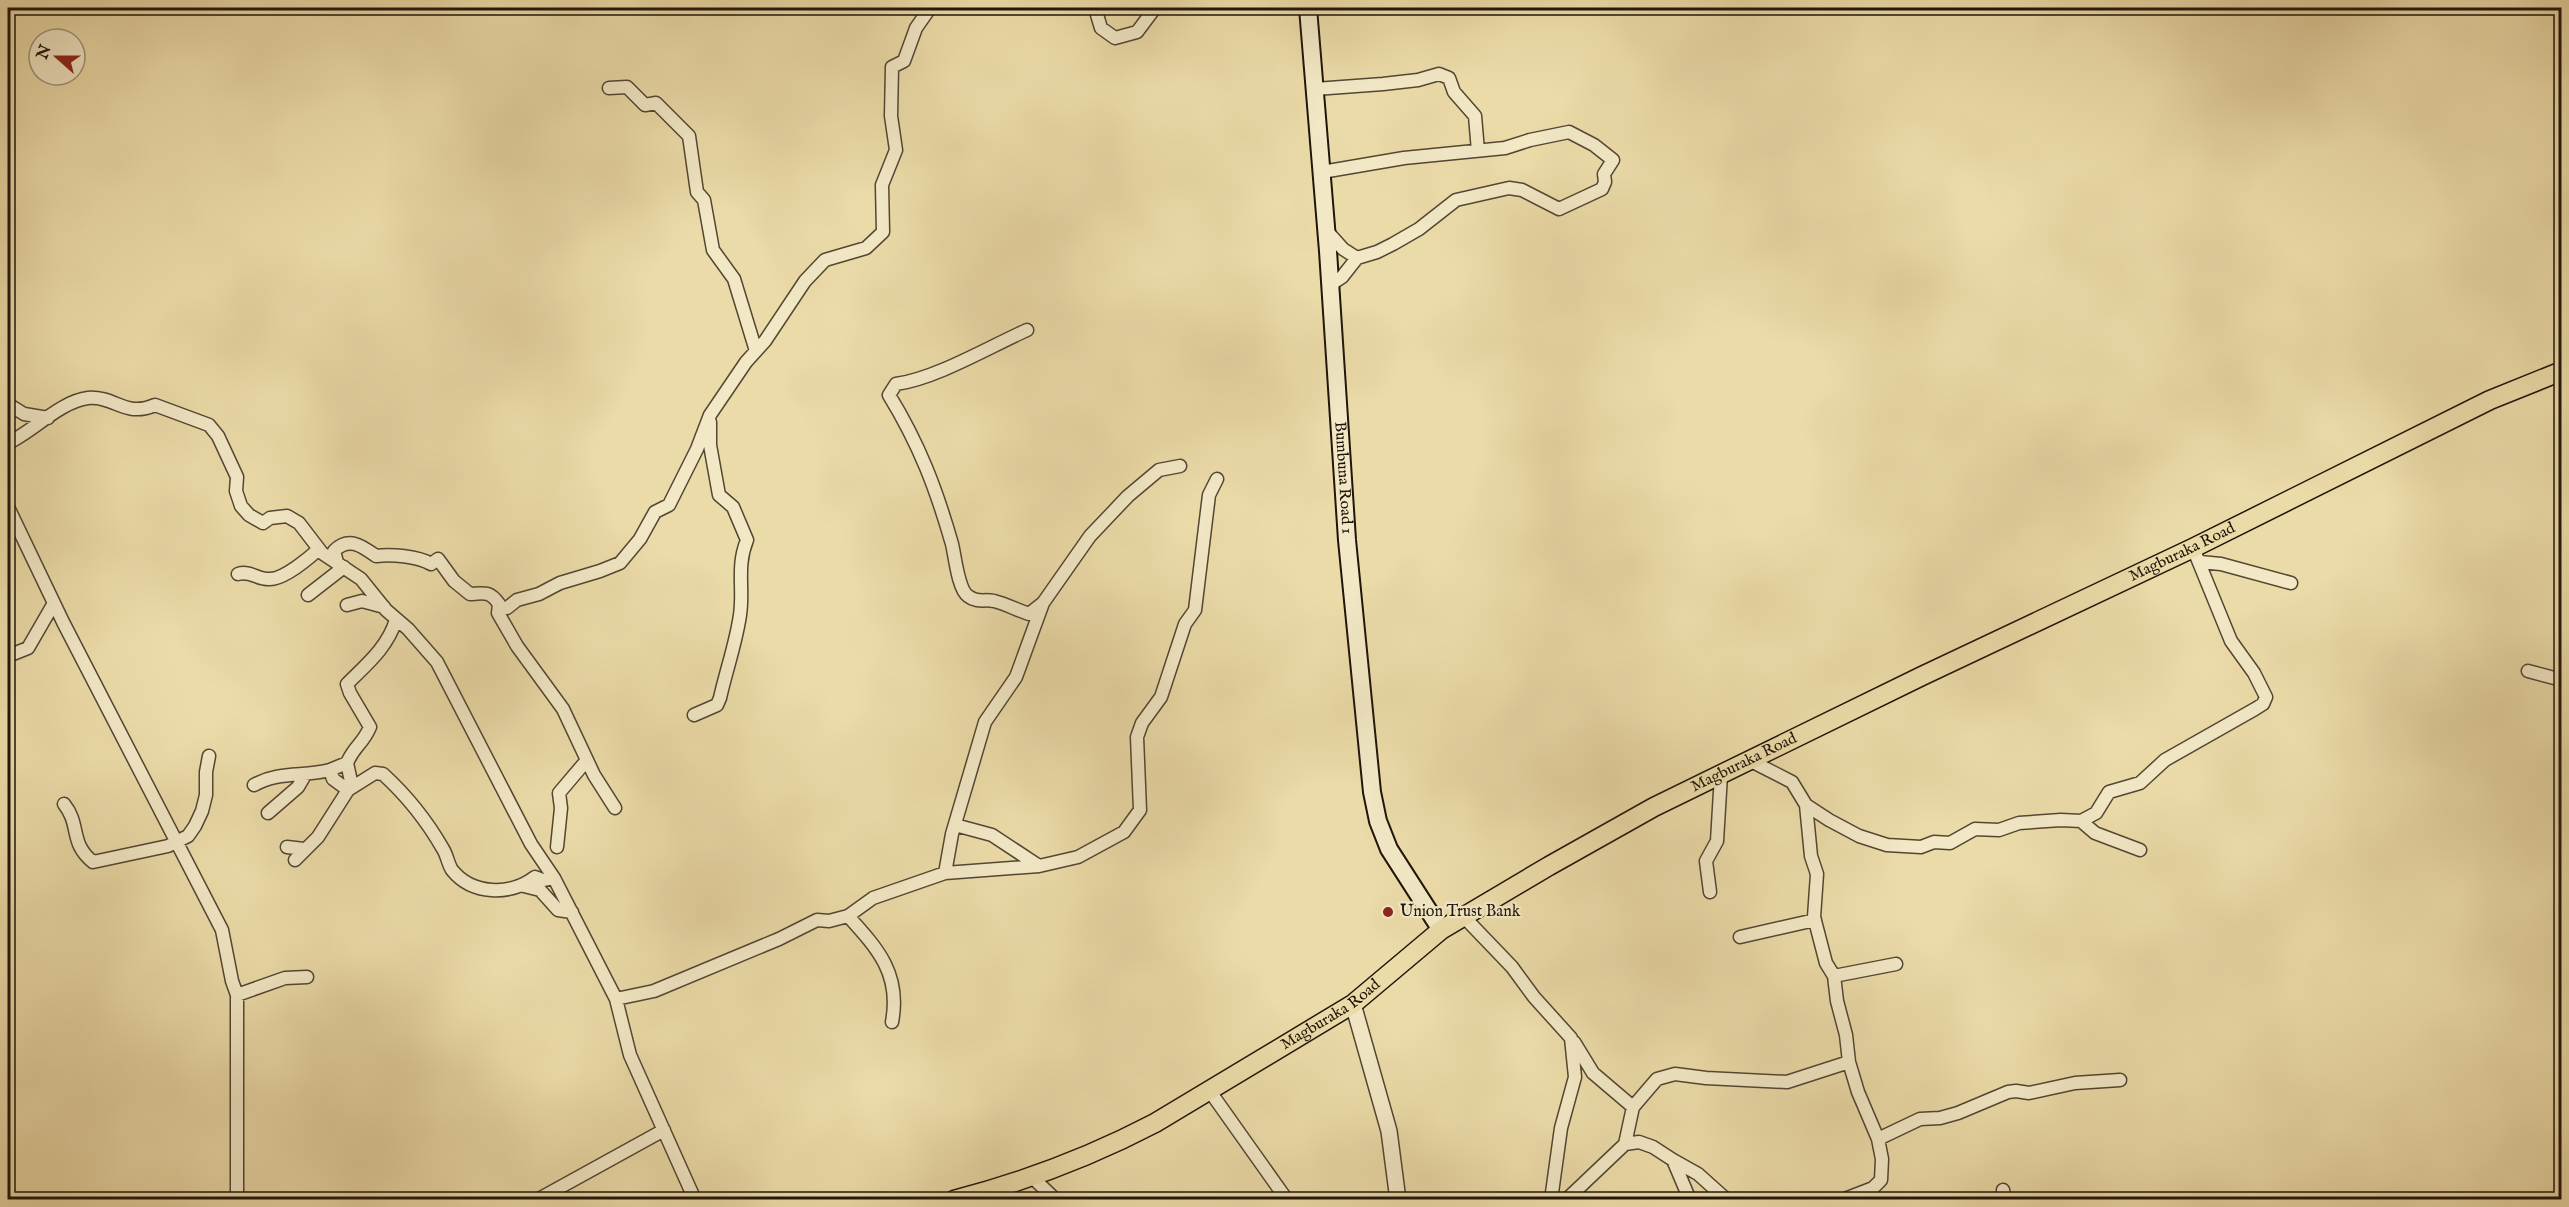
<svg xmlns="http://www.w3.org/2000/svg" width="2569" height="1207" font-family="'IM FELL English',serif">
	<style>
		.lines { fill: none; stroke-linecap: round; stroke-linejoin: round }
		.minor-casing { stroke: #534632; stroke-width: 15 }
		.tertiary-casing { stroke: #534632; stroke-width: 18 }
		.secondary-casing { stroke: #20150a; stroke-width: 20 }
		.primary-casing { stroke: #20150a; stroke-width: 21 }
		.minor { stroke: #f2e8c6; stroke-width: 12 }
		.tertiary { stroke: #f2e8c6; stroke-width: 15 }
		.secondary { stroke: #f2e8c6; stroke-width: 16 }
		.primary { stroke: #ebdba8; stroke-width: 18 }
		.poi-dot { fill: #8f2418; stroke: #f2e8c6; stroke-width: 2 }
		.labels { text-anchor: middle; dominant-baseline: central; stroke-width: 4.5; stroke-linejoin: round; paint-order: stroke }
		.street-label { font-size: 16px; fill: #20150a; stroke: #f2e8c6 }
		.poi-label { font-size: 16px; fill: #20150a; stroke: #f2e8c6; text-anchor: start }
	</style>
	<rect width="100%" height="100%" fill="#ebdba8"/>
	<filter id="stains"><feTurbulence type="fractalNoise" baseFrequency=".00333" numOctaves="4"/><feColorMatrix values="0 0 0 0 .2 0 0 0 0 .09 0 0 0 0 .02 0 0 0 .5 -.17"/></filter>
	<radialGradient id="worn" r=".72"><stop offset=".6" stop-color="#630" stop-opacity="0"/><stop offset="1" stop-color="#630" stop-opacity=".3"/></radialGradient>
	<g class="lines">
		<g class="minor-casing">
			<path id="minor" d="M1095,8L1101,28L1115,38L1137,32L1155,8
				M609,88L627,87L645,105L656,103L689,136L697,192L704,200L713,250L734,279L756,351
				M1315,89L1383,84L1418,80L1439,74L1449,78L1454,92L1475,116L1478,151
				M1322,172L1404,158L1505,148L1530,140L1569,132L1594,145L1613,160L1604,174L1605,182L1602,189L1559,209L1522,190L1509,188L1456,200L1419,229L1393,244L1377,252L1357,258L1343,249L1326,230
				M1330,285L1342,277L1357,258
				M1027,330C989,347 935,379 896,384L889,395C919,444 936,488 952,544C955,556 958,589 968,596C977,603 984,599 994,601C1006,604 1017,610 1029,614L1043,603
				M8,404L24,414L48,418
				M8,443C32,432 61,401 88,398C116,396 125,418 155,405L209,425L218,436L237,477L236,491L241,506L249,515L263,523L270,518L287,516L299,523L322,553L361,579L386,610L408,629L437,662L531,844L554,878L616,999L630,1055L695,1200
				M8,507L63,622L222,930L232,981L237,995V1200
				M337,562L334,551C349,536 362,546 376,556C391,554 418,556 431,564L438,559L454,581L470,594C485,593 490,591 499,604L498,613L517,646L563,709L594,775L615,808
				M2200,562L2221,564L2291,583
				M238,574C250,570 258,580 270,579C284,579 309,558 319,549
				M308,595L344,567
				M347,605L362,601L384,607
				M499,607L507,608L517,600L539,594L560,583L600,571L620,563L640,539L655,512L669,505L697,449L710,415L746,362L765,341L805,281L825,260L866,248L883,232L882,185L896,150L891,116L892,67L904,61L916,28L930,8
				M8,656L28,648L54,603
				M2528,671L2562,680
				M694,715L717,705L720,698C726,671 736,643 740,615C744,588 736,567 747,540L733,507L719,495L710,445V422
				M1749,760L1792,782L1806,805L1829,820L1859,836L1887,845L1921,847L1934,842L1950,843L1975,829L1999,830L2019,823L2061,820L2081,821L2095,833L2140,850
				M347,763L352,786L348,790
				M330,770L347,763C354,746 363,744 370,727L350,693L347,684C367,664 387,648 396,620
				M254,785C278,771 304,777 330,770L333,779L348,790L318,837L295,860
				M348,790L375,773L383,774C406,795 427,821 443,849C447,855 448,864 452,870C472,895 510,896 535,877L543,880L554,878
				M64,804C81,825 69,843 93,862L168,846L188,836L195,826L202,811L206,795V772L209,756
				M1806,805L1811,856L1817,874L1814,917L1826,963L1834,976L1837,1001L1846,1035L1849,1062L1858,1092L1878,1139L1882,1159L1881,1180L1873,1188L1842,1200
				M268,813L298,787L305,775
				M2081,821L2096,813L2109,792L2140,783L2165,760L2255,709L2263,704L2266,697L2254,673L2231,641L2193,548
				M955,825L992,835L1039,866L1078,857L1124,832L1140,810L1137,737L1142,723L1161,697L1185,624L1195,610L1209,495L1217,479
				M287,847L304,849
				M557,847L561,808L559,793L587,760
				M945,873L1039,866
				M524,886L540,890L558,910L572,912
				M1710,892L1706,861L1717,841L1721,775
				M848,916C878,949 901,974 892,1022
				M1465,918L1512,967L1534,997L1571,1038L1575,1077L1561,1128L1551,1200
				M1740,937L1815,920
				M1834,976L1896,964
				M237,995L285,978L307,977
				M616,999L654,991L779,939L817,920L829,921L848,916L873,898L945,873L952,834L985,722L1016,677L1043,603L1090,536L1128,496L1159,470L1180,466
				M1574,1042L1593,1073L1633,1107
				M1209,1090L1287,1200
				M1878,1139L1920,1119L1940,1118L1958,1113L2008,1092L2016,1091L2029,1093L2075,1083L2120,1080
				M1625,1144L1633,1107L1657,1079L1675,1074L1706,1078L1787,1082L1849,1062
				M1673,1160L1698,1174L1727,1200
				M1032,1177L1056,1200
				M2003,1190L2005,1200
				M537,1200L664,1130
				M1566,1200L1625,1144L1639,1142L1653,1147L1673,1160L1690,1200"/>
		</g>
		<g class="tertiary-casing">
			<path id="tertiary" d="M1353,1004L1389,1131L1398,1200"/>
		</g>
		<g class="secondary-casing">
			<g id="secondary">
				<path id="s1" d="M1308,8L1328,251L1347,540L1372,792L1378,821L1389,849L1441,930"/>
			</g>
		</g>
		<g class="primary-casing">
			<g id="primary">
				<path id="s2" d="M954,1200C1023,1182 1092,1156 1155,1123L1353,1004L1441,930L1549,866L1654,807L1922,676L2193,548L2490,400L2562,371"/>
			</g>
		</g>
		<use href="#minor" class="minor"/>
		<use href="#tertiary" class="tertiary"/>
		<use href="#secondary" class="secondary"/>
		<use href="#primary" class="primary"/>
	</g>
	<circle class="poi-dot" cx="1388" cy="912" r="6"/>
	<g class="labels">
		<g class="street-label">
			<text stroke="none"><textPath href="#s1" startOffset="471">Bumbuna Road 1</textPath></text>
			<text stroke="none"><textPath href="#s2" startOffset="1394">Magburaka Road</textPath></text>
			<text stroke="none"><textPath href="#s2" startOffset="908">Magburaka Road</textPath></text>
			<text stroke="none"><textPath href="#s2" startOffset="422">Magburaka Road</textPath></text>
		</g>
		<g class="poi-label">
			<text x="1400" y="912">Union Trust Bank</text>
		</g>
	</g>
	<rect width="2569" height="1207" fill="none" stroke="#ebdba8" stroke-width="30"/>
	<rect x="9" y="9" width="2551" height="1189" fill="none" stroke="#20150a" stroke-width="3"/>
	<rect x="15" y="15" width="2539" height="1177" fill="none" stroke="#20150a" stroke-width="1.5"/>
	<g transform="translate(57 57) rotate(291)"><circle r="28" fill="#f2e8c6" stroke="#9e947b" stroke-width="1.5"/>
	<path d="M0-4.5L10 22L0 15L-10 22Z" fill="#8f2418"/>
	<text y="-9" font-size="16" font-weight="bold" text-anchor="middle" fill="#20150a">N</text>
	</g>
	<rect width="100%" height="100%" filter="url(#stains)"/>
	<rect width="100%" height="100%" fill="url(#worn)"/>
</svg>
